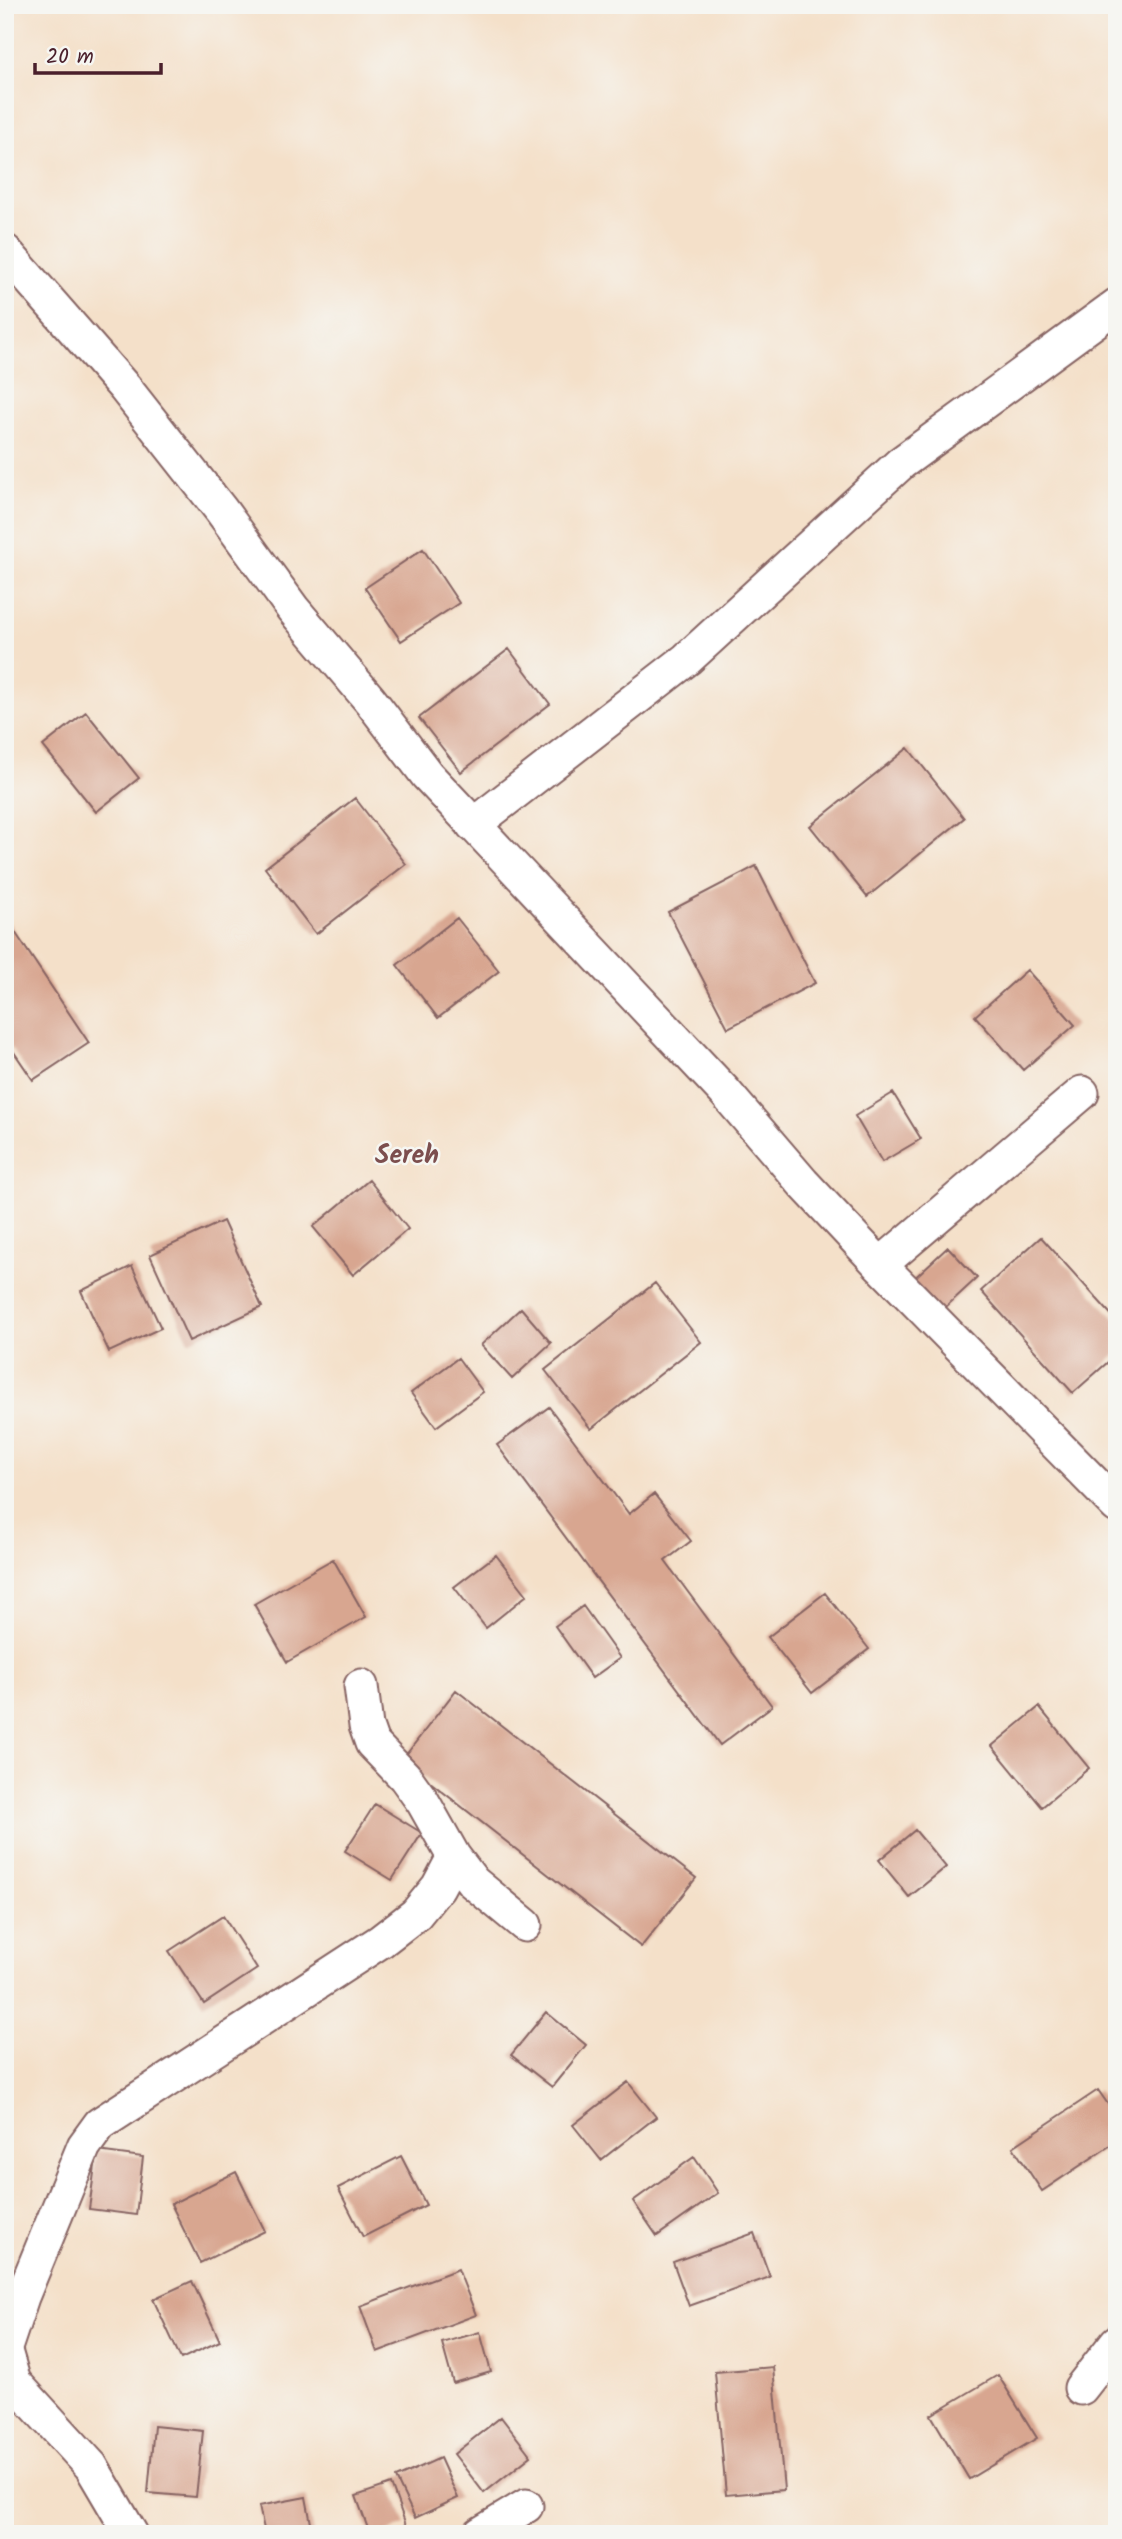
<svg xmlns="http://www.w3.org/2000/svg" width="1122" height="2539" font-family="Kalam,sans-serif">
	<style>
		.building { fill: #d8a690 }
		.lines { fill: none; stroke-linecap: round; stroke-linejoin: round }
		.street-casing { stroke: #866362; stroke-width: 37 }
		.street { stroke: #fff; stroke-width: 33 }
		.labels { text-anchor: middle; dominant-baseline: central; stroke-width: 5; stroke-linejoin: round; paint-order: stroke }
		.neighbourhood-label { font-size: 26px; font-weight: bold; fill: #7c4e4e; stroke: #f6f6f2 }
	</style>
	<rect width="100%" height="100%" fill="#f6f6f2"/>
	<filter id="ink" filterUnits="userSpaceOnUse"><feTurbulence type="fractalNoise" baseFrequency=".0143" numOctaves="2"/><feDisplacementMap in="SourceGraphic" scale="14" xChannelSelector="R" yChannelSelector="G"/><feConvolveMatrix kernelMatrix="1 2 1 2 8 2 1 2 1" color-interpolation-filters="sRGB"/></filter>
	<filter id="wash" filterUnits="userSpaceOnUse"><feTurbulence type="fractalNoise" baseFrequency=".00686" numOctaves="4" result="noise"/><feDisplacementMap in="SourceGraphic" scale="28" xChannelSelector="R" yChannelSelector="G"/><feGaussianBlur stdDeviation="1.57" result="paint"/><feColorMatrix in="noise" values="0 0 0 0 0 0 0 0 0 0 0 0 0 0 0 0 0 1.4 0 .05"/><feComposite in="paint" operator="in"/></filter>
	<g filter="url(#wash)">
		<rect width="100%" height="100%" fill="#f4e0c9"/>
		<g id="blocks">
			<path class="building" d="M423,549L459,603L401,641L365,588Z
				M509,649L550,704L461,772L419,718Z
				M86,712L139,778L96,812L43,746Z
				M908,748L964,818L867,897L810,826Z
				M355,798L406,864L316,934L265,868Z
				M756,866L815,983L728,1028L668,912Z
				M457,918L499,971L438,1018L397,965Z
				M9,923L89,1043L33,1080L5,1039V925Z
				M1027,970L1075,1025L1023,1070L975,1016Z
				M893,1093L921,1139L882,1162L855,1116Z
				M369,1180L408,1229L353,1275L313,1227Z
				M223,1221L262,1307L189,1341L150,1255Z
				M1041,1237L1117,1321V1354L1073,1393L981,1291Z
				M948,1247L977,1278L937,1315L909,1283Z
				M132,1266L161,1328L109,1352L81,1291Z
				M655,1283L701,1342L591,1429L545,1370Z
				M521,1308L551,1343L512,1379L481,1345Z
				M458,1358L483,1392L436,1427L411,1393Z
				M549,1407L629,1514L654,1494L691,1541L665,1561L772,1706L720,1745L497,1445Z
				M496,1555L527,1595L486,1628L454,1587Z
				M333,1559L366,1617L287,1662L254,1604Z
				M825,1593L869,1649L812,1693L768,1637Z
				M583,1606L620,1658L592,1678L555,1626Z
				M456,1690L696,1878L641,1947L402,1760Z
				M1039,1707L1089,1768L1042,1807L992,1746Z
				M375,1804L422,1833L392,1880L345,1851Z
				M915,1830L946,1867L909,1897L879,1860Z
				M223,1916L257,1969L204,2004L169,1951Z
				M546,2012L586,2045L552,2087L511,2055Z
				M628,2082L656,2117L601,2160L573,2125Z
				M1098,2090L1117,2117V2141L1042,2191L1013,2147Z
				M97,2151L143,2157L136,2215L89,2209Z
				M401,2156L426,2205L363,2237L338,2188Z
				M694,2157L718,2193L657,2236L633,2201Z
				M236,2172L265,2231L200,2263L171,2204Z
				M754,2233L770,2277L689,2306L673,2262Z
				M458,2269L476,2315L377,2352L360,2306Z
				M192,2281L220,2341L181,2359L153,2299Z
				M480,2332L491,2372L453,2383L442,2343Z
				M773,2367L784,2490L726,2495L715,2372Z
				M998,2375L1037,2438L969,2479L931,2415Z
				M501,2417L531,2456L484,2493L454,2454Z
				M154,2426L203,2431L196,2497L148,2493Z
				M440,2458L458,2498L415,2518L396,2478Z
				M391,2484L406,2525L382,2534H370L356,2496Z
				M306,2497L313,2534H265L259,2506Z"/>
		</g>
	</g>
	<g filter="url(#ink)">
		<use href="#blocks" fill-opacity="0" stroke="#866362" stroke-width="2"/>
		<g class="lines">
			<g class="street-casing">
				<path id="street" d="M5,251L125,388L221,510L293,609L370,700L427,775L724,1091L803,1183L880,1265L1117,1506
					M473,825L687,659L901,463L1117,305
					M880,1265L1082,1093
					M361,1686L366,1726L372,1743L405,1777L423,1802L454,1857L473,1882L525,1925
					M5,2348L22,2297L84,2146L100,2124L381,1941L416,1914L438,1887L454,1857
					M5,2351L14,2382L91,2466L131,2534
					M1081,2388L1117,2342
					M480,2534L526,2506"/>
			</g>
			<use href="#street" class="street"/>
		</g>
	</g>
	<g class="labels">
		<g class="neighbourhood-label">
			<text x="407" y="1156">Sereh</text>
		</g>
	</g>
	<rect width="1122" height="2539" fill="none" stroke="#f6f6f2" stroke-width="28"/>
	<path d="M35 63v10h126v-10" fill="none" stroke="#4a1f2b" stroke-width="3.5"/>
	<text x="46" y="63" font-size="21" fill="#4a1f2b" stroke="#f6f6f2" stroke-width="5" paint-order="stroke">20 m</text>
</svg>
